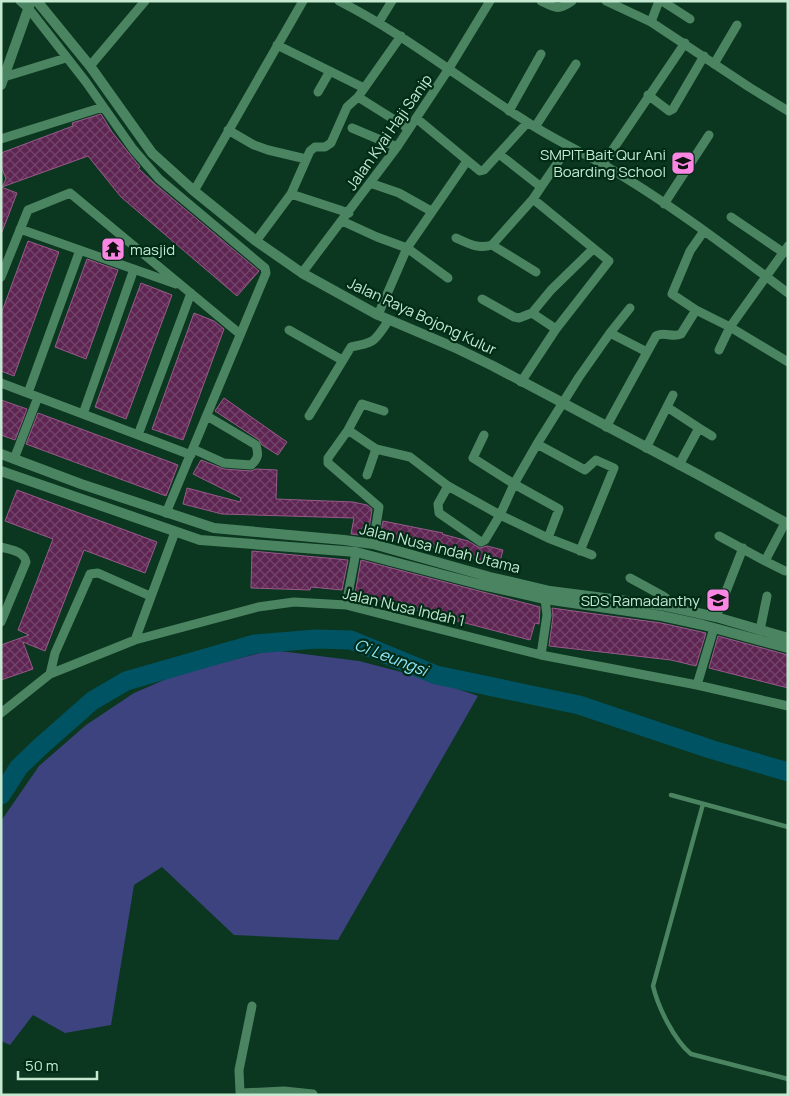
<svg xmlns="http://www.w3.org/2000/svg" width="789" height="1096" font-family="Manrope,sans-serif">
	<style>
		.grass { fill: #3c437f }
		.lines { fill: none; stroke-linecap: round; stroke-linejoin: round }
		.river { stroke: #005363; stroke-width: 19 }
		.building { fill: url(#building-cross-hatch); stroke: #985a8a }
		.service { stroke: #4b8461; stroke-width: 4.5 }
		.minor { stroke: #4b8461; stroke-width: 9 }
		.tertiary { stroke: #4b8461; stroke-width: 10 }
		.labels { text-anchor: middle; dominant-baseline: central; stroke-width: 4.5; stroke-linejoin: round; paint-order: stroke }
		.street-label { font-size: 15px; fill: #c5ead1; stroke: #002c16 }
		.poi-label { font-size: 15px; fill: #c5ead1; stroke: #002c16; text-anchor: end }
		.water-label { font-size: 16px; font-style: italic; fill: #8ee7fd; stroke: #002c16 }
	</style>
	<defs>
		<pattern id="building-cross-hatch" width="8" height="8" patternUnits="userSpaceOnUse" patternTransform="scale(1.25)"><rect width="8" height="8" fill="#5e2553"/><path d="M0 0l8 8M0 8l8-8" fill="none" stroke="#74456b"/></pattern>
	</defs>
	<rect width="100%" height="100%" fill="#0b361f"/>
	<path class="grass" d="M272,650L359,661L432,680L478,696L338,940L234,935L162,867L134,885L111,1025L65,1033L33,1015L10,1045L1,1041V821L39,766L86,725L134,693L178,674Z"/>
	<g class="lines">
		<path class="river" d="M1,795L19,767L41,746L92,701L126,681L255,644L316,639L351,640L436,675L579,705L710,749L788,772"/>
	</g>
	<path class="building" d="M101,114L112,132L140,167L138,168L155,184L259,271L237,296L121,197L88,156L2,187L6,179L1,166V153L73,126L72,123Z
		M1,187L17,193L2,232H1Z
		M28,241L59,252L14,376L1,371V314Z
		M87,259L118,270L86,359L55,347Z
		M141,283L172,295L126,419L95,407Z
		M194,313L214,321L224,329L183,440L152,429Z
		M224,398L287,442L278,455L262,445L259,440L215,411Z
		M1,400L27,409L15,440L1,435Z
		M38,413L178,465L166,496L26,444Z
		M201,460L224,469L251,471L256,469L277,470L276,499L353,502L367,505L372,509L368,536L351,534L354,518L222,514L183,504L187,488L240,502L241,498L193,474Z
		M17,490L157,542L145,573L84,550L45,651L23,642L33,669L1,680V645L29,635L18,630L53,539L5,521Z
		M383,521L443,533L442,534L468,541L480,548L487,546L503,550L499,565L441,550V549L380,537Z
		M252,551L348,560L342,590L311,587L310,590L251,588Z
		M361,560L540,607L539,624L535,623L530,640L355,594Z
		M552,608L661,623L706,633L696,666L671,660L549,646L553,616Z
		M718,636L788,655V688L709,668Z"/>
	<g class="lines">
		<path class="service" d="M671,795L788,827
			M703,804L653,986C658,1007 674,1040 691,1054L788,1079"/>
		<path class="minor" d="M20,1L29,9L86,82L133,149L159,179L265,268L266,273L166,513
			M339,1C404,34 460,79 521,118C547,136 576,149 604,165C668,202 728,248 788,293
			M541,1C555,8 558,11 572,1
			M606,1L651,22L749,87L788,111
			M662,1L690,19
			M379,22L392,1
			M651,22L659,1
			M277,45L364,88
			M714,64L737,25
			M90,66L145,1
			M4,77L66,58
			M318,92L330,71
			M648,95L669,111L673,109L704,56
			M358,97L409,129
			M509,111L541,54
			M416,118L480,171L484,170L527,123
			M535,127L576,64
			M352,128L397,147
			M228,130L254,145L268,150L306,159
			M1,139L103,107
			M499,154L541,187L569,146
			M603,164L685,43
			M370,183L399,193L431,211
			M194,191L303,1
			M664,204L709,135
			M349,213L291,194L310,151L315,147H325L331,143L347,107L358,97L401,36
			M731,217L784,253
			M342,221L377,237L407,248L448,278
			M20,229L176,284
			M704,231L690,251L672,294L696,310L730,327L788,362
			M456,238C469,244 478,249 492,245
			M256,241L291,194
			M536,272L492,245L533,199L541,187
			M302,273L397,147L448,70L490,1
			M1,277L28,210L70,193L240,334
			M482,299L514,317L519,318L532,313L551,290L593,249
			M532,313L556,329L609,261L533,199
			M378,315L407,248L467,161
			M289,330L342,360
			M610,333L647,352
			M719,350L730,327L788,246
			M521,382L556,329
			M1,383L191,455
			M28,393L80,250
			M667,407L699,428
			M83,414L134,269
			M309,416L351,347C377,342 374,341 389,320
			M606,427L656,336C663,331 673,338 681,334L696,310
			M348,430L362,404L384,411
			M138,435L191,293
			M484,435L473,458L514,484L559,509L548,538
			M537,444L585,470L596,460L614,468L580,551
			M646,448L673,395
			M193,449L224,463L251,465C258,459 259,455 256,445L207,416
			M14,459L38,397
			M679,465L699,428L712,436
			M367,475L376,449
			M448,486L438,504L439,513L481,542L485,540L500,515L514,484L537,444L579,377L610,333L630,308
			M719,536L765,561L785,523
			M373,544L379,507L328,463V458L348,430L376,449L410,457L448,486L500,515L548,538L592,555
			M1,547C11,550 24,551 26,562L1,622
			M765,561L785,571
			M630,578L663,596L666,598V606
			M346,605L356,552
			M716,617L743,548
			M760,630L767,596
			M135,640L175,532
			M541,655L547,615L545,599
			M50,674L55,653L90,574L98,573L150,596
			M697,685L714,628
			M1,713L50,674L135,640L258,607L294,602L346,605L541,655L697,685L788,706
			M252,1006L239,1070L240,1092L242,1093L284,1091L313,1094"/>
		<path class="tertiary" d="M37,1L90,66L152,153L194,191L256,241L302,273L378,315L458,349L493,366L699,475L788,524
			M1,85L31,1
			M1,454L81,484L214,528L344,540L373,544L490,577L550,591L666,606L716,617L788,638
			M1,471L200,540L356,552L478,584L545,599L662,616L703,625L788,648"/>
	</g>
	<defs>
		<g id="school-square" transform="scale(1.25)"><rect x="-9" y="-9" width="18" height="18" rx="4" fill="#fc86e3" stroke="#002c16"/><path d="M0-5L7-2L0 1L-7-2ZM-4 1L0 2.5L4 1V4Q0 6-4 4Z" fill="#111"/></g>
		<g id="temple-square" transform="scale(1.25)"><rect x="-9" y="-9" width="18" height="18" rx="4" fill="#fc86e3" stroke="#002c16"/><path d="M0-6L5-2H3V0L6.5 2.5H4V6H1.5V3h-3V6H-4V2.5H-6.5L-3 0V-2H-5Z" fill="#111"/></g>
	</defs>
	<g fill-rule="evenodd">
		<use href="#school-square" x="683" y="163"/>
		<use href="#temple-square" x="113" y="249"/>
		<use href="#school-square" x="718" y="600"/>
	</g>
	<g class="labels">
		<g class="street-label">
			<text transform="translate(389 132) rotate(-55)">Jalan Kyai Haji Sanip</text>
			<text transform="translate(422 316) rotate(25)">Jalan Raya Bojong Kulur</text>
			<text transform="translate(440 548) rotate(14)">Jalan Nusa Indah Utama</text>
			<text transform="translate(404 607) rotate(13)">Jalan Nusa Indah 1</text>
		</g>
		<g class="poi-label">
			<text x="666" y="154">SMPIT Bait Qur Ani<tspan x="666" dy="17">Boarding School</tspan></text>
			<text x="130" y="249" text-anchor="start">masjid</text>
			<text x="700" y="600">SDS Ramadanthy</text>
		</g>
		<g class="water-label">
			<text transform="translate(391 657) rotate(21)">Ci Leungsi</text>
		</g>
	</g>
	<rect width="789" height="1096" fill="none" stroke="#c5ead1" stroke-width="5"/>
	<path d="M18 1071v8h79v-8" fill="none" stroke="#c5ead1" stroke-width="2.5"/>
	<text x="25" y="1071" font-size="15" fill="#c5ead1" stroke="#002c16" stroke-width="4" paint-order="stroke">50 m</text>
</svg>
